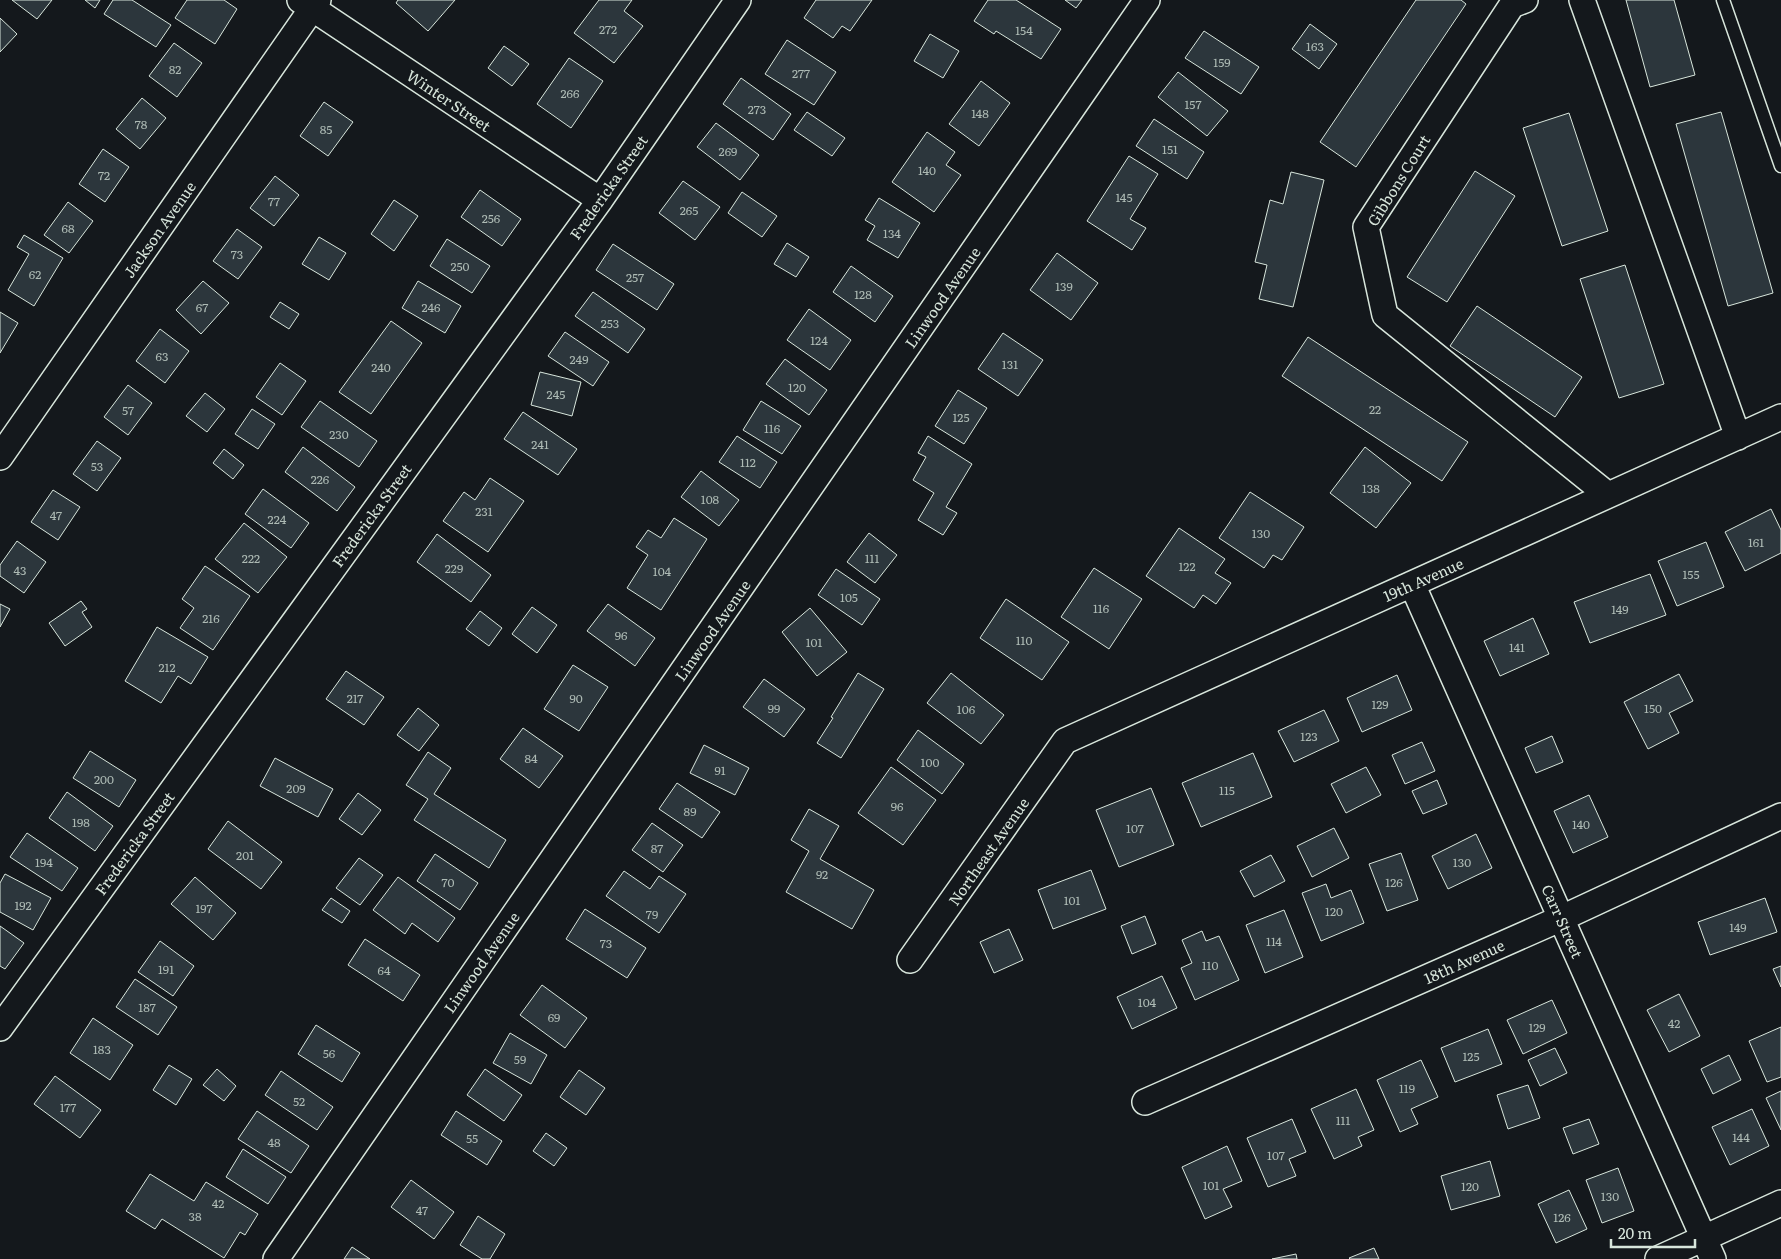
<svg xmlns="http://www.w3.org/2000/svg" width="1781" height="1259" font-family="Literata,serif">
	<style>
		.building { fill: #2c363c; stroke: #d8e6dc }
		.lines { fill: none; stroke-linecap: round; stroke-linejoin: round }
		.service-casing { stroke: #d8e6dc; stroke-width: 15 }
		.minor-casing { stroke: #d8e6dc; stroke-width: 28 }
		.service { stroke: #14181c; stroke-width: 12 }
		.minor { stroke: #14181c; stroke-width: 25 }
		.labels { text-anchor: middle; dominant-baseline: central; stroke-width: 4; stroke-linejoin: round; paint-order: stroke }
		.number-label { font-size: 12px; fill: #adbab4 }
		.street-label { font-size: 15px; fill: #d8e6dc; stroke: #14181c }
	</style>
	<rect width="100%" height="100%" fill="#14181c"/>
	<path class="building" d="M12,0H52L37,19Z
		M85,0H100L95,8Z
		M113,0H132L171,25L156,47L104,14Z
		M187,0H224L237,9L215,44L175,18Z
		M398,0H455L428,31L396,3Z
		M599,0H632L624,11L643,26L614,63L574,33Z
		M816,0H872L850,31L842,26L833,38L804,18Z
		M988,0H1016L1061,29L1041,59L996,31L994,34L974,21Z
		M1065,0H1082L1076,8Z
		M1416,0H1461L1466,4L1356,167L1320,142Z
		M1626,0H1674L1695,75L1650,87Z
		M0,18L17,34L0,52Z
		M1310,24L1337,44L1319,69L1292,49Z
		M1204,31L1259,67L1241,94L1185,58Z
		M930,34L959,51L943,78L914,61Z
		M787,40L836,72L814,105L765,74Z
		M174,43L202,63L177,97L149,76Z
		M504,46L529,64L512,86L488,68Z
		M569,58L603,81L571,128L537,104Z
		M1178,72L1228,111L1207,136L1158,97Z
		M741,78L791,114L773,140L723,104Z
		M981,81L1010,103L979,146L949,124Z
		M142,98L166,118L140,149L116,129Z
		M324,102L353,122L328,156L300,136Z
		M807,112L845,138L832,156L794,130Z
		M1721,112L1773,293L1728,306L1676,124Z
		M1569,113L1608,231L1562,246L1523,128Z
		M1154,119L1204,152L1187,179L1136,146Z
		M716,123L759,155L740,180L697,147Z
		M927,132L955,152L946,165L961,175L934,212L892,182Z
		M103,149L129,167L105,202L79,184Z
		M1129,156L1158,174L1130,219L1146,228L1132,250L1087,221Z
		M1475,171L1515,196L1447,302L1407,277Z
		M1291,172L1324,180L1293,307L1259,299L1267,265L1255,262L1270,200L1283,204Z
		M275,176L299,195L274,226L250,208Z
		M683,181L720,207L695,240L659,213Z
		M480,190L521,219L502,246L461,217Z
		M742,192L777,216L762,237L728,213Z
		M879,198L920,223L898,258L867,240L875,226L865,220Z
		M394,200L418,216L394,251L371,234Z
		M68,202L93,221L69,253L44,235Z
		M237,229L262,247L238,279L213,261Z
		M24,235L63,258L34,306L8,290L29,254L17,247Z
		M319,237L346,253L329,280L302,264Z
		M447,239L490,266L472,293L430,266Z
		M787,243L809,257L796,277L774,264Z
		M613,244L674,284L657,310L596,270Z
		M1057,253L1098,283L1071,320L1030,290Z
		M1625,265L1664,384L1619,398L1580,279Z
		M851,266L893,296L875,322L833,292Z
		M203,281L229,303L201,334L176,310Z
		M418,281L461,306L445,333L402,308Z
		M593,292L645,329L628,353L575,316Z
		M280,302L299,314L289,329L270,317Z
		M1477,306L1582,377L1555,417L1450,346Z
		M809,309L851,340L830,370L787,340Z
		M0,312L18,323L0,353Z
		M391,321L422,343L371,414L339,392Z
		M160,329L189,351L165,383L136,361Z
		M565,332L609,362L593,386L548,356Z
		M1003,333L1043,360L1018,396L978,369Z
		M1308,337L1468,442L1442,481L1282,376Z
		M785,359L827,390L809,415L766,384Z
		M280,363L306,381L282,415L256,397Z
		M540,372L581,382L572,416L531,405Z
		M128,385L152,403L128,435L104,417Z
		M958,390L987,408L964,444L935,426Z
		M205,393L225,409L207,432L186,416Z
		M320,401L377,441L359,467L301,427Z
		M761,401L801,426L782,454L743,430Z
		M252,409L275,424L258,449L235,434Z
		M523,412L577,449L558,475L504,439Z
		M737,436L777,462L760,488L719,462Z
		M928,436L972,464L946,507L957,513L943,535L918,520L934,493L913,480L926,457L918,453Z
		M97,441L121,458L97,491L73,474Z
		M303,447L355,487L337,511L285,472Z
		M1365,447L1411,483L1376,528L1330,493Z
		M224,449L244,465L233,479L213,463Z
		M701,471L739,500L719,526L681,497Z
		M490,478L524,501L488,552L443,521L464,492L475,500Z
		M263,489L309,523L291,548L245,514Z
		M53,490L80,507L58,540L31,522Z
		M1250,492L1304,527L1282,560L1273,555L1264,568L1219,538Z
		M1771,509L1781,530V553L1745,571L1725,532Z
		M674,518L707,539L661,610L627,588L648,555L636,547L648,530L661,538Z
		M244,523L287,557L258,593L215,559Z
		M1179,528L1225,559L1215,573L1231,583L1216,604L1203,595L1194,608L1146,576Z
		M869,533L897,555L875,583L847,562Z
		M437,534L491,575L471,602L417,562Z
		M17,541L46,562L24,593L0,576V565Z
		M1706,542L1724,587L1677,606L1658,561Z
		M205,566L250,596L213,650L180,628L194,608L182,599Z
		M1094,568L1142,599L1109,649L1061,617Z
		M836,569L880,599L862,625L818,595Z
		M1650,574L1666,615L1590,643L1574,602Z
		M1006,599L1069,642L1042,680L980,638Z
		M81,601L87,609L82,612L92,627L65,646L49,623Z
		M0,604L10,609L0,627Z
		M608,604L655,638L635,666L587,631Z
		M532,607L557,625L537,653L512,634Z
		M810,608L847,652L817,676L782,632Z
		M480,611L502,628L489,646L466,629Z
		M1533,618L1549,654L1500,676L1484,641Z
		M157,627L208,657L191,684L178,676L161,703L125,681Z
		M573,665L608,687L579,731L544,709Z
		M346,671L384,697L364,725L326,699Z
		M858,673L884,689L841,758L817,743L833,718L831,717Z
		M951,673L1004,715L981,744L927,703Z
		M1679,674L1693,701L1669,713L1679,733L1648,749L1624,702Z
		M1397,675L1412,710L1362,732L1347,698Z
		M764,679L805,709L784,737L743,707Z
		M418,708L439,725L419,751L397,735Z
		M1324,710L1339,741L1294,762L1278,731Z
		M523,728L563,756L539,788L500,759Z
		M918,730L964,764L942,794L897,760Z
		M1552,736L1563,762L1536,773L1525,748Z
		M1422,742L1435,771L1405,784L1392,755Z
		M704,745L749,768L735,795L690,773Z
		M90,751L136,780L119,807L73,778Z
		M428,752L451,768L434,794L506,840L489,868L414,820L428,799L406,785Z
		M1253,753L1272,797L1201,827L1182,783Z
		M275,758L333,789L318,817L260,786Z
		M891,767L936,800L903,845L858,813Z
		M1366,767L1381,795L1346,813L1331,784Z
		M1437,780L1447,804L1423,814L1412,791Z
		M677,783L720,812L702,838L659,809Z
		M1151,788L1174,845L1119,867L1096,810Z
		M67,792L113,826L95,851L49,818Z
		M358,793L381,810L362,835L339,819Z
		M1589,795L1608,837L1573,853L1554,811Z
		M809,809L839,826L820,859L874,890L852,929L786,892L809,851L791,840Z
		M228,821L282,862L261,889L208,849Z
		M652,823L683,845L663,872L632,850Z
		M1334,828L1349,858L1312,877L1297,846Z
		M27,833L78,868L62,891L10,857Z
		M1476,834L1492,868L1448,889L1432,856Z
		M1401,853L1418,900L1387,911L1369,864Z
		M435,854L478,883L460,910L417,881Z
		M1271,855L1285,881L1254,897L1240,871Z
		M359,858L383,875L360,905L336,888Z
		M1091,870L1106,909L1053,929L1038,890Z
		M624,871L650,889L659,876L686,894L659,933L606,896Z
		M5,874L51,898L33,930L0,912V883Z
		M195,877L236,913L213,940L171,904Z
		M398,877L455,918L438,942L412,923L405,934L373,910Z
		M1326,884L1331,898L1351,890L1364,923L1321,941L1302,893Z
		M331,898L350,911L342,923L322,910Z
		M1765,898L1777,932L1710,955L1698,922Z
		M585,909L646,948L627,978L566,939Z
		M1284,910L1303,957L1265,973L1246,925Z
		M1145,916L1156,944L1132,954L1121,926Z
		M0,926L24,943L5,969L0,966Z
		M1009,929L1023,960L994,973L980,942Z
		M1202,931L1206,941L1219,936L1239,980L1195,1000L1181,968L1192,963L1182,940Z
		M365,939L420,975L403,1001L348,965Z
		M160,941L194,966L173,996L138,972Z
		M1781,966V987L1773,969Z
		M1162,976L1177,1008L1132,1029L1117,997Z
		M135,979L177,1007L158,1035L116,1007Z
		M542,985L587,1018L565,1048L520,1015Z
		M1679,994L1700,1036L1669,1052L1647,1010Z
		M1552,1000L1567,1033L1523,1054L1507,1020Z
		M93,1018L133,1045L110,1080L70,1053Z
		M316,1025L360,1053L342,1082L298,1054Z
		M1781,1027V1077L1767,1082L1749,1041Z
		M1488,1029L1502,1064L1455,1082L1441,1048Z
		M510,1033L547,1055L531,1084L493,1063Z
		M1555,1048L1567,1073L1540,1086L1528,1060Z
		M1729,1055L1741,1080L1713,1094L1701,1069Z
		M1421,1060L1438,1097L1411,1109L1418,1124L1400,1132L1377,1080Z
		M169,1065L192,1079L176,1105L153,1090Z
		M217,1069L236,1086L224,1101L203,1085Z
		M485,1069L522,1095L504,1121L467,1095Z
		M579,1070L605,1088L586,1115L560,1097Z
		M281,1071L333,1107L317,1130L265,1095Z
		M55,1076L101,1110L80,1138L34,1104Z
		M1528,1085L1540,1118L1508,1129L1497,1095Z
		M1356,1089L1374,1130L1358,1137L1362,1146L1334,1159L1311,1109Z
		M1781,1091V1130L1766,1098Z
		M1752,1109L1769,1146L1730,1165L1712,1127Z
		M257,1111L309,1146L291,1173L238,1139Z
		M456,1111L502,1141L487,1165L441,1135Z
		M1292,1119L1306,1152L1289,1159L1296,1176L1268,1187L1247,1138Z
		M1589,1119L1599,1144L1573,1154L1563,1128Z
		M546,1133L567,1148L554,1166L533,1151Z
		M1227,1146L1242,1181L1223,1189L1232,1207L1205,1219L1182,1167Z
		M243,1149L286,1177L268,1204L226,1177Z
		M1490,1161L1500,1196L1451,1210L1441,1176Z
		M1618,1168L1634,1211L1602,1223L1586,1180Z
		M150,1174L194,1201L206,1182L258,1214L245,1235L240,1232L224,1258L162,1219L155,1229L126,1211Z
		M411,1180L454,1212L434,1239L391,1207Z
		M1569,1190L1587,1229L1556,1243L1538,1204Z
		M478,1216L505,1234L490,1259H482L460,1245Z
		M352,1247L370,1259H344Z
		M1374,1248L1379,1259H1350L1349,1258Z
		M1296,1254L1297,1259H1272Z"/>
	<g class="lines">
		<g class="service-casing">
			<path id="service" d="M1723,0L1781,166"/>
		</g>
		<g class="minor-casing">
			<path id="minor" d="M300,0L600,200
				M1525,0L1512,5L1366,227L1385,315L1608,495
				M1582,0L1738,437
				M0,457L318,0
				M1412,584L1713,1259
				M910,960L1065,741L1781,417
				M0,1028L600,200L738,0
				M1145,1102L1562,918L1781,816
				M276,1259L1147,0
				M1658,1259L1781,1203"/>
		</g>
		<use href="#service" class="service"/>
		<use href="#minor" class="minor"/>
	</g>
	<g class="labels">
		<g class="number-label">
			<text x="608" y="29">272</text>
			<text x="1024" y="30">154</text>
			<text x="1315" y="46">163</text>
			<text x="1222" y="62">159</text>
			<text x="175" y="69">82</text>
			<text x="801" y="73">277</text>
			<text x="570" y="93">266</text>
			<text x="1193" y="104">157</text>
			<text x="757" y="109">273</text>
			<text x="980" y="113">148</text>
			<text x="141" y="124">78</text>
			<text x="326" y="129">85</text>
			<text x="1170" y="149">151</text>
			<text x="728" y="151">269</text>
			<text x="927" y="170">140</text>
			<text x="104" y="175">72</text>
			<text x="1124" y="197">145</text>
			<text x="274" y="201">77</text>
			<text x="689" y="210">265</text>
			<text x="491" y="218">256</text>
			<text x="68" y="228">68</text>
			<text x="892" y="233">134</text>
			<text x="237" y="254">73</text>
			<text x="460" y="266">250</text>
			<text x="35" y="274">62</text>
			<text x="635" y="277">257</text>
			<text x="1064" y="286">139</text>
			<text x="863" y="294">128</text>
			<text x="202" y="307">67</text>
			<text x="431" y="307">246</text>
			<text x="610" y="323">253</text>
			<text x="819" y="340">124</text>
			<text x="162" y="356">63</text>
			<text x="579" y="359">249</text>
			<text x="1010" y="364">131</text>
			<text x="381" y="367">240</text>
			<text x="797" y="387">120</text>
			<text x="556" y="394">245</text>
			<text x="1375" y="409">22</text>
			<text x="128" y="410">57</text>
			<text x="961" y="417">125</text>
			<text x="772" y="428">116</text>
			<text x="339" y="434">230</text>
			<text x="540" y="444">241</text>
			<text x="748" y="462">112</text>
			<text x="97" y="466">53</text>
			<text x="320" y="479">226</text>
			<text x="1371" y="488">138</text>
			<text x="710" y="499">108</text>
			<text x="484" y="511">231</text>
			<text x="56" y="515">47</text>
			<text x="277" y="519">224</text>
			<text x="1261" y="533">130</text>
			<text x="1756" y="542">161</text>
			<text x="251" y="558">222</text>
			<text x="872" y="558">111</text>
			<text x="1187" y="566">122</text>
			<text x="454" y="568">229</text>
			<text x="20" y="570">43</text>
			<text x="662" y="571">104</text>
			<text x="1691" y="574">155</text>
			<text x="849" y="597">105</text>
			<text x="1101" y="608">116</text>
			<text x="1620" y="609">149</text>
			<text x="211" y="618">216</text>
			<text x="621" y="635">96</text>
			<text x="1024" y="640">110</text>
			<text x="814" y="642">101</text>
			<text x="1517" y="647">141</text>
			<text x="167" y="667">212</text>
			<text x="355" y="698">217</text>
			<text x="576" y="698">90</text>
			<text x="1380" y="704">129</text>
			<text x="774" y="708">99</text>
			<text x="1653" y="708">150</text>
			<text x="966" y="709">106</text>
			<text x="1309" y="736">123</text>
			<text x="531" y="758">84</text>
			<text x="930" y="762">100</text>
			<text x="720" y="770">91</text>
			<text x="104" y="779">200</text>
			<text x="296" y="788">209</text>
			<text x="1227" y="790">115</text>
			<text x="897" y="806">96</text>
			<text x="690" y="811">89</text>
			<text x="81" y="822">198</text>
			<text x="1581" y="824">140</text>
			<text x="1135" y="828">107</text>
			<text x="657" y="848">87</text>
			<text x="245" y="855">201</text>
			<text x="44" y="862">194</text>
			<text x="1462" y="862">130</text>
			<text x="822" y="874">92</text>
			<text x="448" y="882">70</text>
			<text x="1394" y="882">126</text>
			<text x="1072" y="900">101</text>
			<text x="23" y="905">192</text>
			<text x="204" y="908">197</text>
			<text x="1334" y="911">120</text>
			<text x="652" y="914">79</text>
			<text x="1738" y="927">149</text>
			<text x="1274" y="941">114</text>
			<text x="606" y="943">73</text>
			<text x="1210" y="965">110</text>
			<text x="166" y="969">191</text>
			<text x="384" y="970">64</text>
			<text x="1147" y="1002">104</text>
			<text x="147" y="1007">187</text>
			<text x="554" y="1017">69</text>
			<text x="1674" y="1023">42</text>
			<text x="1537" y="1027">129</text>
			<text x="102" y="1049">183</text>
			<text x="329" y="1053">56</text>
			<text x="1471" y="1056">125</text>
			<text x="520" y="1059">59</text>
			<text x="1407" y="1088">119</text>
			<text x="299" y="1101">52</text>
			<text x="68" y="1107">177</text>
			<text x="1343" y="1120">111</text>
			<text x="1741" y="1137">144</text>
			<text x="472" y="1138">55</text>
			<text x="274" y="1142">48</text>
			<text x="1276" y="1155">107</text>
			<text x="1211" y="1185">101</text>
			<text x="1470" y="1186">120</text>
			<text x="1610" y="1196">130</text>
			<text x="218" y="1203">42</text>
			<text x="422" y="1210">47</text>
			<text x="195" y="1216">38</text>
			<text x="1562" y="1217">126</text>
		</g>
		<g class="street-label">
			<text transform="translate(449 100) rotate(34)">Winter Street</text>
			<text transform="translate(1398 180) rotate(-58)">Gibbons Court</text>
			<text transform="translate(608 187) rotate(-55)">Fredericka Street</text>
			<text transform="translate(159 229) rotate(-55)">Jackson Avenue</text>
			<text transform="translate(942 297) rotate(-55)">Linwood Avenue</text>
			<text transform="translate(371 515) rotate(-54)">Fredericka Street</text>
			<text transform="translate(1423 579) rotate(-24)">19th Avenue</text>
			<text transform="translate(712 630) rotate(-55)">Linwood Avenue</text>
			<text transform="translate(134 843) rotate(-54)">Fredericka Street</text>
			<text transform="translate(988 851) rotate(-55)">Northeast Avenue</text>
			<text transform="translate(1563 921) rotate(66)">Carr Street</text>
			<text transform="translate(1464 961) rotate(-24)">18th Avenue</text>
			<text transform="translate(481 962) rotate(-55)">Linwood Avenue</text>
		</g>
	</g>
	<path d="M1611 1239v8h84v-8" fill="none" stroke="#d8e6dc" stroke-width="2.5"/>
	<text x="1618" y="1239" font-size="15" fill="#d8e6dc" stroke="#14181c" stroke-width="4" paint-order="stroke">20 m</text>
</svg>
